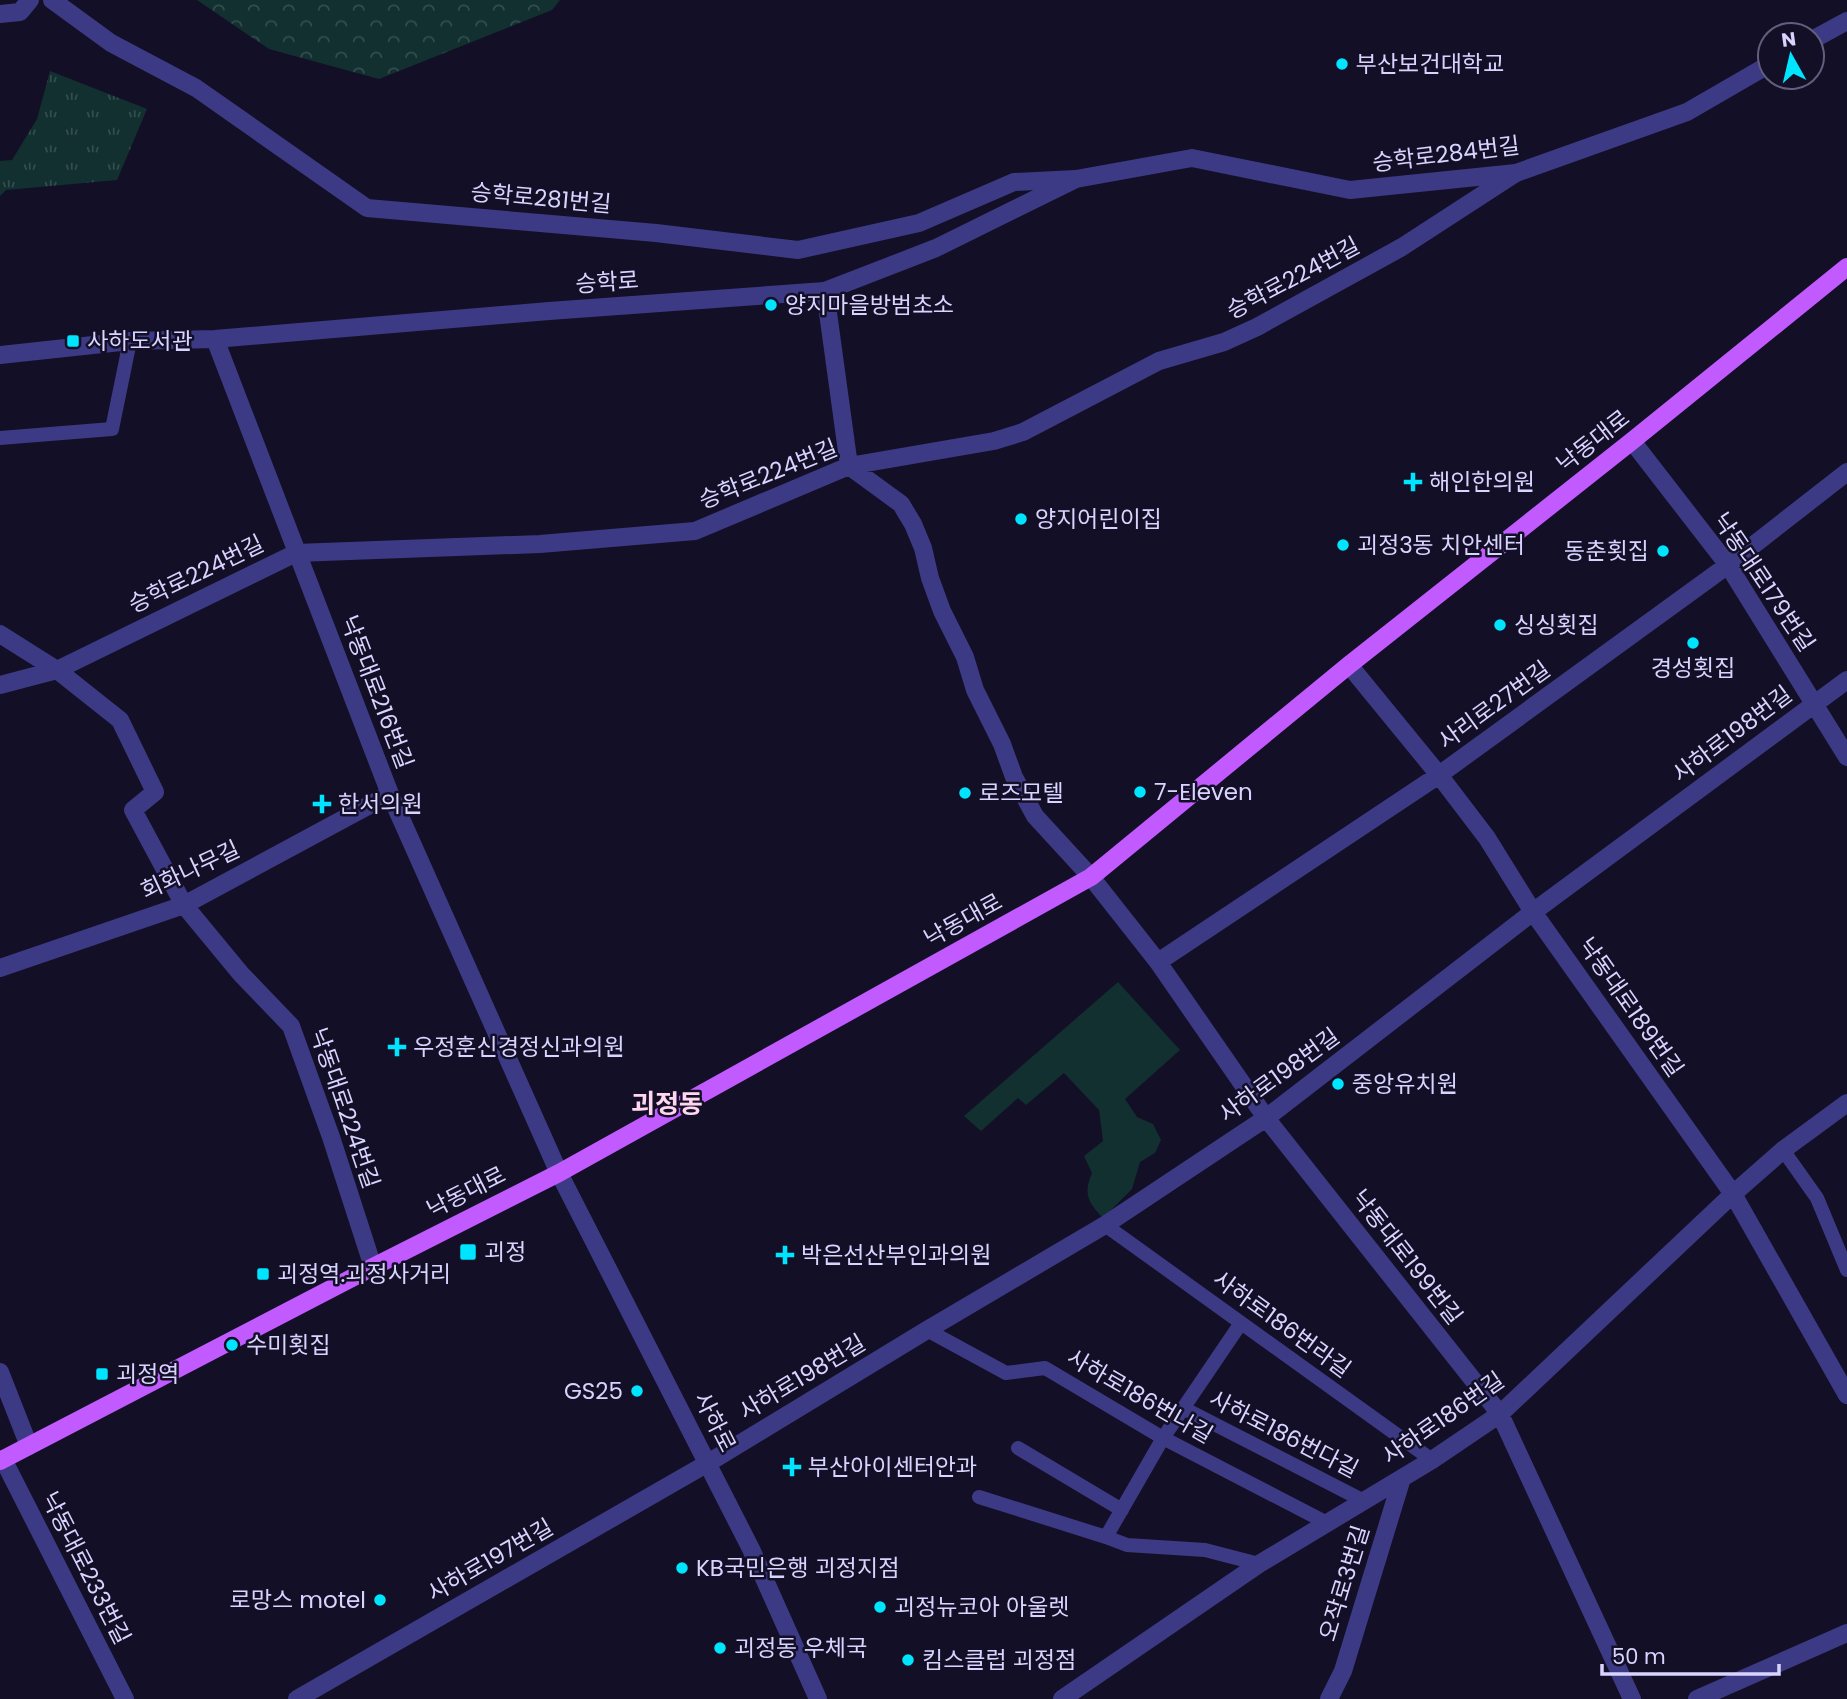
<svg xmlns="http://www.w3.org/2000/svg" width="1847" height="1699" font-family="Poppins,'Noto Sans KR',sans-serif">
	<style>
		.grass { fill: url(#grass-tufts) }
		.forest { fill: url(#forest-crowns) }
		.park { fill: #12302f }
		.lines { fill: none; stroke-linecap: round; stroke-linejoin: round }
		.service { stroke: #3d3a85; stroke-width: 14 }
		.minor { stroke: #3d3a85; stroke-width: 18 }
		.tertiary { stroke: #3d3a85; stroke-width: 18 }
		.primary { stroke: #c25bff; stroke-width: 18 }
		.poi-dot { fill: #00e5ff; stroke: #130f26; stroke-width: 2.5 }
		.labels { text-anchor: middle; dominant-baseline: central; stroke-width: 5; stroke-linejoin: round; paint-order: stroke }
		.poi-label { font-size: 23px; fill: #d9d4ff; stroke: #130f26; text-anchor: start }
		.street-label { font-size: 23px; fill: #d9d4ff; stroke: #130f26 }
		.quarter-label { font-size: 26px; font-weight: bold; fill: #ffd6f0; stroke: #130f26 }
	</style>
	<defs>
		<pattern id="grass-tufts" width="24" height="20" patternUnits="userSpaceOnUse" patternTransform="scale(1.75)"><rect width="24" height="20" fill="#12302f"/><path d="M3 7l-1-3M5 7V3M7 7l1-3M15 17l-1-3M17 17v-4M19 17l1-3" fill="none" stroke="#344d4e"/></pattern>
		<pattern id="forest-crowns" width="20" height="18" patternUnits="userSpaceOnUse" patternTransform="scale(1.75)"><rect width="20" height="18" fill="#12302f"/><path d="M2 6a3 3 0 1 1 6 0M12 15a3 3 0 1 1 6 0" fill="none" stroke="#344d4e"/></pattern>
	</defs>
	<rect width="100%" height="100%" fill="#130f26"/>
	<path class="grass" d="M50,71L147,109L117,180L6,190L0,196V161L12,160L37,119Z"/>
	<path class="forest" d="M197,0H560L552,10L379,79L269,49Z"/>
	<path class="park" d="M1118,982L1180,1050L1125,1099L1137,1117L1153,1124L1161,1140L1155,1153L1140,1162L1132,1189L1103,1218C1088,1202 1083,1194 1092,1173L1084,1156L1103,1141L1099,1110L1064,1073L1026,1105L1018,1098L981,1131L964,1116Z"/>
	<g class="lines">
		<path class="service" d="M0,438L112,429L130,341
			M1783,1150L1817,1198L1847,1270
			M1105,1225L1432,1460
			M1241,1323L1163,1438L1106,1537L1127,1545L1205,1550L1259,1564
			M927,1330L1006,1373L1045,1368L1163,1438L1327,1523
			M1183,1408L1364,1501
			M1018,1448L1122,1510
			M979,1497L1106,1537"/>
		<path class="minor" d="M52,0L111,43L196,88L367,208L656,233L798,250L919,223L1014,182L1076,179
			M0,14L20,12L30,0
			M1812,40L1847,21
			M825,291L849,466L901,504L913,524L923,548L930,578L942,611L965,657L975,690L1002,744L1014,777L1035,816L1091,877L1158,962L1266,1118L1500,1414L1632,1699
			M1632,441L1728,565L1847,757
			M0,634L57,670L120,720L155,792L133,810L184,905L241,974L291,1026L331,1137L373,1267
			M1349,665L1439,775L1487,838L1533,912L1733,1194L1847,1395
			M0,685L57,670L296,553L540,544L695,531L849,466L994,441L1023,432L1159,361L1224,342L1257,327L1402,247L1516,173L1687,112L1770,64
			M1158,962L1439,775L1728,565L1847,472
			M0,968L184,905L390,794
			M0,1372L29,1446
			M3,1459L125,1699
			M297,1699L708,1463L927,1330L1105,1225L1266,1118L1533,912L1847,680
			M1062,1699L1259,1564L1432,1460L1500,1414L1733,1194L1783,1150L1847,1103
			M1329,1699L1343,1671L1402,1478"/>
		<path class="tertiary" d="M215,339L390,794L559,1173L751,1549L818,1699
			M0,355L130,341L215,339L549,311L825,291L936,248L1076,179L1192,158L1350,190L1516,173
			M1697,1699L1847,1633"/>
		<path class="primary" d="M0,1461L373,1267L559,1173L1091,877L1349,665L1632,441L1847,267"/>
	</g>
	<g class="poi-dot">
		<circle cx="1342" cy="64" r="7"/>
		<circle cx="771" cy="305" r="7"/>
		<rect x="66" y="334" width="14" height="14" rx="3.5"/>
		<path d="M1409.5 471.5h7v7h7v7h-7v7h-7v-7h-7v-7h7z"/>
		<circle cx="1021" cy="519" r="7"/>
		<circle cx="1343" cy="545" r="7"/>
		<circle cx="1663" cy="551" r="7"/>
		<circle cx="1500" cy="625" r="7"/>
		<circle cx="1693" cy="643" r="7"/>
		<circle cx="1140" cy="792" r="7"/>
		<circle cx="965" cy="793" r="7"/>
		<path d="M318.5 793.5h7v7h7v7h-7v7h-7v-7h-7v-7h7z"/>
		<path d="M393.5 1036.5h7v7h7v7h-7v7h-7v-7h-7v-7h7z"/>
		<circle cx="1338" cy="1084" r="7"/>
		<rect x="459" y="1243" width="18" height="18" rx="3.5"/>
		<path d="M781.5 1244.5h7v7h7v7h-7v7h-7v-7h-7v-7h7z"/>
		<rect x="256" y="1267" width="14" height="14" rx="3.5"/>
		<circle cx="232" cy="1345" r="7"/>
		<rect x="95" y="1367" width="14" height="14" rx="3.5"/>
		<circle cx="637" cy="1391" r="7"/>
		<path d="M788.5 1456.5h7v7h7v7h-7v7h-7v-7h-7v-7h7z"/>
		<circle cx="682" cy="1568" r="7"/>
		<circle cx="380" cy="1600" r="7"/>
		<circle cx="880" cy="1607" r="7"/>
		<circle cx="720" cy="1648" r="7"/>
		<circle cx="908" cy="1660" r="7"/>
	</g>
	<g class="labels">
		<g class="poi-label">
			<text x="1356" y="64">부산보건대학교</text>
			<text x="785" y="305">양지마을방범초소</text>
			<text x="87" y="341">사하도서관</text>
			<text x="1429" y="482">해인한의원</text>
			<text x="1035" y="519">양지어린이집</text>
			<text x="1357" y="545">괴정3동 치안센터</text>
			<text x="1649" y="551" text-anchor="end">동춘횟집</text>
			<text x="1514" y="625">싱싱횟집</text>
			<text x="1693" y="668" text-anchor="middle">경성횟집</text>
			<text x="1154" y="792">7-Eleven</text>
			<text x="979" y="793">로즈모텔</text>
			<text x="338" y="804">한서의원</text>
			<text x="413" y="1047">우정훈신경정신과의원</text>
			<text x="1352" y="1084">중앙유치원</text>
			<text x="484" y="1252">괴정</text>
			<text x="801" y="1255">박은선산부인과의원</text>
			<text x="277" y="1274">괴정역.괴정사거리</text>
			<text x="246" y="1345">수미횟집</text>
			<text x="116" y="1374">괴정역</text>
			<text x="623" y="1391" text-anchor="end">GS25</text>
			<text x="808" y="1467">부산아이센터안과</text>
			<text x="696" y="1568">KB국민은행 괴정지점</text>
			<text x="366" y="1600" text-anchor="end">로망스 motel</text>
			<text x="894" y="1607">괴정뉴코아 아울렛</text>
			<text x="734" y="1648">괴정동 우체국</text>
			<text x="922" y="1660">킴스클럽 괴정점</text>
		</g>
		<g class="street-label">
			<text transform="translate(1446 154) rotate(-7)">승학로284번길</text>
			<text transform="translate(541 198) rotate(5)">승학로281번길</text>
			<text transform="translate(1293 278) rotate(-28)">승학로224번길</text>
			<text transform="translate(607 282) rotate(-4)">승학로</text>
			<text transform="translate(1593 441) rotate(-38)">낙동대로</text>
			<text transform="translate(768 474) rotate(-22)">승학로224번길</text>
			<text transform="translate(196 574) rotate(-26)">승학로224번길</text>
			<text transform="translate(1764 582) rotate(56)">낙동대로179번길</text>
			<text transform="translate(377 692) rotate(69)">낙동대로216번길</text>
			<text transform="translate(1494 705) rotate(-36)">사리로27번길</text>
			<text transform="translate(1732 734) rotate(-37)">사하로198번길</text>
			<text transform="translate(190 870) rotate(-25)">회화나무길</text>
			<text transform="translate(963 920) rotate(-29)">낙동대로</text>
			<text transform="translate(1631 1007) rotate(55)">낙동대로189번길</text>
			<text transform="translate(1279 1075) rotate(-36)">사하로198번길</text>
			<text transform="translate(345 1108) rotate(71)">낙동대로224번길</text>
			<text transform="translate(466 1192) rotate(-27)">낙동대로</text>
			<text transform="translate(1407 1257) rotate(52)">낙동대로199번길</text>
			<text transform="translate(1282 1324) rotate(36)">사하로186번라길</text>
			<text transform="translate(802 1377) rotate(-31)">사하로198번길</text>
			<text transform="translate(1140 1396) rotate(30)">사하로186번나길</text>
			<text transform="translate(1443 1418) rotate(-35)">사하로186번길</text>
			<text transform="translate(715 1422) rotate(63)">사하로</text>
			<text transform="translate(1284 1434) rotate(27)">사하로186번다길</text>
			<text transform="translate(490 1560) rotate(-30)">사하로197번길</text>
			<text transform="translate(86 1568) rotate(63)">낙동대로233번길</text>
			<text transform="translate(1344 1583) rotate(-73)">오작로3번길</text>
		</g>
		<g class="quarter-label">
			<text x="667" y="1104">괴정동</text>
		</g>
	</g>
	<g transform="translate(1791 56) rotate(352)"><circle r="33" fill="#130f26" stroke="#625e7d" stroke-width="2"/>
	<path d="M0-5L12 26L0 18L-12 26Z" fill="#00e5ff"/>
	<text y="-10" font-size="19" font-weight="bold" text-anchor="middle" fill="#d9d4ff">N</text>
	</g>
	<path d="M1602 1664v10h177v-10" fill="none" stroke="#d9d4ff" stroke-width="3.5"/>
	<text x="1612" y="1664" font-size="21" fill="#d9d4ff" stroke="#130f26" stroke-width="5" paint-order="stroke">50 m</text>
</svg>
